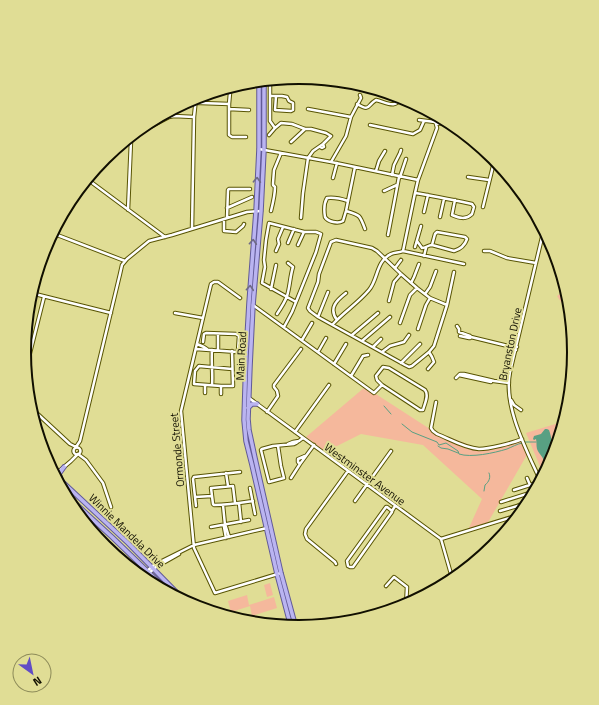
<svg xmlns="http://www.w3.org/2000/svg" width="599" height="705" font-family="'Titillium Web',sans-serif">
	<style>
		.built { fill: #d6d282 }
		.green { fill: #f5b89c }
		.water { fill: #58a083 }
		.lines { fill: none; stroke-linecap: round; stroke-linejoin: round }
		.stream { stroke: #58a083; stroke-width: 1 }
		.minor-casing { stroke: #585403; stroke-width: 4.5 }
		.major-casing { stroke: #615a97; stroke-width: 5.5 }
		.minor { stroke: #fff; stroke-width: 2.5 }
		.major { stroke: #bab4f1; stroke-width: 3.5 }
		.oneway { stroke: #6e6a85 }
		.labels { text-anchor: middle; dominant-baseline: central; stroke-width: 4; stroke-linejoin: round; paint-order: stroke }
		.street-label { font-size: 11px; fill: #110f00; stroke: #e0dd95 }
		.rim { fill: none; stroke: #110f00; stroke-width: 2 }
	</style>
	<rect width="100%" height="100%" fill="#e0dd95"/>
	<path class="built" d="M30,296L40,298L25,359L24,352Z"/>
	<path class="green" d="M548,235L554,247L557,258L548,251L546,247Z
		M567,289L570,300L563,305L557,296Z
		M365,387L433,431L481,449L514,442L522,439L528,453L487,524L468,530L482,499L423,445L361,434L325,452L306,437Z
		M565,421L554,458L544,476L526,433Z
		M270,583L273,595L267,597L264,585Z
		M247,595L249,605L274,597L277,608L252,616L250,606L231,612L228,601Z"/>
	<path class="water" d="M545,429H547L549,430L550,433L555,454L552,461H544C542,455 539,454 537,449C536,445 537,443 536,439L534,440L533,439L534,436L541,434Z"/>
	<g class="lines">
		<path class="stream" d="M384,406L391,414
			M402,424L412,432L437,442L439,445L446,443L458,451L459,454C471,458 494,453 507,449C512,447 517,444 522,443
			M525,442H536
			M438,446L441,448L448,449L458,453
			M484,491L485,485C489,482 491,477 489,473"/>
		<g class="minor-casing">
			<path id="minor" d="M270,80V96H282L287,97L289,101L293,103V110L291,111L275,110L276,96
				M195,103H201L229,104L230,93
				M229,104V135L232,137H246
				M357,104C371,112 366,106 376,100C386,102 396,110 401,97
				M229,109L249,110
				M308,109L351,117
				M419,120L435,122L436,124
				M436,124L449,122
				M370,125L413,134L420,130L424,121
				M275,128L281,123L292,124L305,129H311L326,133L331,136L323,144L313,151L308,158L303,193L301,218
				M269,135L275,128L270,121V96
				M291,142L305,129
				M320,147L322,148L324,147L323,144
				M259,149L331,162L418,180
				M331,162L346,136L351,117L361,98L360,95
				M376,171L379,161L385,151
				M392,175L394,165L400,153L401,150
				M400,177L406,159
				M468,177L489,180
				M333,178L337,163
				M87,179L165,237
				M384,191L397,185
				M415,193C434,196 453,200 472,204L474,207L472,214C466,220 459,218 452,215L455,200
				M348,201C342,199 334,197 327,198C324,203 324,211 325,217C328,222 338,224 343,221L346,211L355,167
				M483,207L495,158
				M227,208L252,197
				M128,210L131,141L133,136L169,117L174,116L194,117
				M271,211C273,203 275,195 275,187L273,185V183L274,170L281,153
				M346,211C360,215 360,215 365,229
				M424,212L428,195
				M440,217L444,199
				M227,218L228,190L229,189H250
				M224,219V231L236,232L243,226L244,224
				M192,229L194,117L196,98
				M52,233L125,261
				M388,235L399,177
				M417,241L422,248C426,248 428,245 432,245L454,251C461,249 465,245 467,239L465,237L437,232L435,234L432,245
				M288,243L294,229
				M298,245L304,232
				M415,247L421,226
				M276,251L279,244L278,239L283,227
				M403,251L415,193L418,180L437,128L436,124
				M403,251L464,264
				M484,251H490L507,258L536,263
				M424,256L426,248
				M395,268L401,260
				M411,283L414,277L419,264
				M271,289L276,265
				M31,293L111,313
				M425,294L430,287L436,271
				M240,298L218,282H214L211,284L181,411L194,548L215,593L281,573
				M389,301L394,282L401,274
				M253,305L374,393L382,385
				M447,305L430,298L417,288L401,274L377,251L372,248L336,240L331,242L319,274L318,282L308,308L310,311L318,317L405,365L409,367L412,366L429,352L434,346L447,305L454,272
				M175,313L203,318
				M277,314C281,308 285,302 287,296C290,287 290,276 293,267L288,263
				M318,317L328,292
				M337,320C328,308 337,300 346,293
				M400,323L410,295L417,288
				M333,324C344,312 358,303 369,290C378,280 376,261 391,254C395,252 399,253 403,251
				M457,326L459,329V332L470,336
				M284,327L292,312L316,252L321,234L316,232H304L269,223L266,240L264,260L265,267L262,283L296,302
				M418,329L426,305L430,298
				M352,335L378,313
				M460,336L469,338
				M471,337L470,338L469,337L470,336L471,337L508,346L510,345L517,347
				M302,340L312,323
				M362,341L390,317
				M197,344L204,347L207,349
				M508,346L509,348L516,350
				M373,347L381,339
				M196,349L237,352L238,351L239,336L236,334L206,333L204,334L203,342
				M212,350C211,362 213,373 212,385
				M218,350V334
				M318,352L326,338
				M382,352L390,346L404,342L409,335
				M401,363L420,344
				M334,364L346,344
				M383,367L389,368L425,390C429,395 425,403 423,410H420L382,385L377,380L376,376Z
				M26,369L44,297
				M232,369L199,366L195,371L194,384L221,386H233L232,351
				M428,369L434,362L432,357L429,352
				M459,375L491,382
				M351,376L363,356L368,355
				M456,378L460,374H464L494,381L509,383
				M205,393V385
				M221,394V386
				M249,398L441,539L453,581
				M511,400L514,405L521,410
				M436,402L431,428L433,431L437,434C450,439 464,448 479,449C489,449 513,443 522,439
				M29,406L70,444L76,447
				M267,412L278,396L277,391L274,387V385L301,349
				M295,432L329,385
				M288,444L293,442L299,441
				M278,446L281,466L284,478L269,482L261,450L262,449L273,446L294,444L296,443L303,438
				M76,447L80,441L120,274L122,265L127,259L149,241L172,235L247,212L261,211
				M73.5 451a3.5 3.5 0 1 1 7 0a3.5 3.5 0 1 1-7 0Z
				M78,454L86,460L103,483L111,507
				M300,464L298,462V459L305,456
				M226,473L228,486
				M55,475L57,473L71,461L78,454
				M291,478L300,464L314,445
				M527,478L530,485
				M541,482C527,451 503,407 510,372L544,229
				M250,488L255,514
				M514,490L533,484H535L538,488
				M195,497L212,496
				M355,501L391,451
				M501,502L536,491
				M235,503L233,486L212,488H211L213,504L214,505C227,505 240,503 253,501
				M239,503L241,522
				M522,504L524,511
				M223,505L225,525L224,527L226,538
				M519,505L521,514
				M196,506L193,479L194,477L240,472
				M392,511L387,507H386L347,561L348,566L350,567H353L392,512V511L395,506
				M500,511L531,502
				M81,518L131,564L136,570L139,576
				M225,525L226,527L229,537
				M211,527L249,520
				M441,539L522,514
				M118,558L121,555
				M336,564L335,562L307,539L305,534L306,529L348,471
				M149,573L156,567L179,554
				M143,579L147,571L154,565L194,545L267,528
				M447,582L446,579L447,577L451,575
				M386,586L394,577L407,587L406,606
				M340,624L376,616"/>
		</g>
		<g class="major-casing">
			<path id="major" d="M264,80V150L261,211L253,305L250,366L248,419L249,430L255,458L281,573L296,628
				M259,81V149L256,211L249,303L246,356L244,420L246,441L252,465L277,574L291,627
				M248,408L252,404H257
				M54,474L128,543L187,603
				M61,480L59,474L64,467
				M64,493L112,537L172,595"/>
		</g>
		<use href="#minor" class="minor"/>
		<use href="#major" class="major"/>
	</g>
	<defs><path id="oneway-chevron" d="M-2-3.5L2.5 0L-2 3.5" fill="none" stroke-width="1.6" stroke-linecap="round" stroke-linejoin="round"/></defs>
	<g class="oneway">
		<use href="#oneway-chevron" transform="translate(257 180) rotate(-87)"/>
		<use href="#oneway-chevron" transform="translate(253 242) rotate(-86)"/>
		<use href="#oneway-chevron" transform="translate(250 288) rotate(-85)"/>
	</g>
	<g class="labels">
		<g class="street-label">
			<text transform="translate(510 344) rotate(-78)">Bryanston Drive</text>
			<text transform="translate(241 356) rotate(-87)">Main Road</text>
			<text transform="translate(177 450) rotate(-95)">Ormonde Street</text>
			<text transform="translate(365 474) rotate(36)">Westminster Avenue</text>
			<text transform="translate(127 531) rotate(44)">Winnie Mandela Drive</text>
		</g>
	</g>
	<path d="M0 0H599V705H0ZM31 352a268 268 0 1 1 536 0a268 268 0 1 1-536 0Z" fill="#e0dd95" fill-rule="evenodd"/>
	<path class="rim" d="M31 352a268 268 0 1 1 536 0a268 268 0 1 1-536 0Z"/>
	<g transform="translate(32 673) rotate(147)"><circle r="19" fill="#e0dd95" stroke="#8d8b59"/>
	<path d="M0-3L7 15L0 10L-7 15Z" fill="#614cc5"/>
	<text y="-6" font-size="11" font-weight="bold" text-anchor="middle" fill="#110f00">N</text>
	</g>
</svg>
